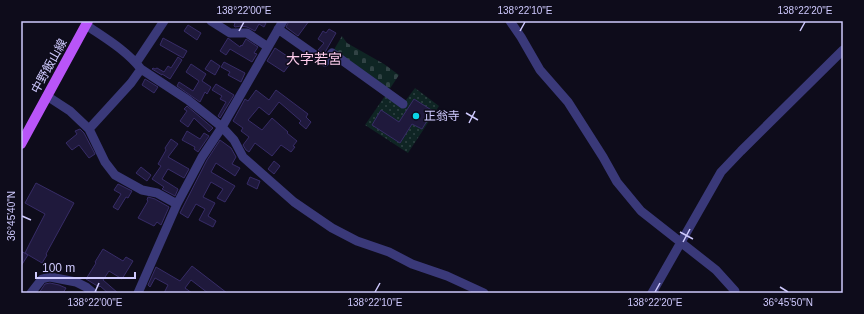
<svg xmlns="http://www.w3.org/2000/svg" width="864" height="314" font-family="Arial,'Noto Sans JP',sans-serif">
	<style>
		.grass { fill: url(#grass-dots) }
		.cemetery { fill: url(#cemetery-stones) }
		.building { fill: #1f193c; stroke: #372c67 }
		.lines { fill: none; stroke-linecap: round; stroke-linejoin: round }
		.minor { stroke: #3a3979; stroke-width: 9 }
		.major { stroke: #b955f8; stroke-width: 10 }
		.ticks { fill: none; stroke: #cec9fd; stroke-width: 1.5 }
		.poi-dot { fill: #0ad4e7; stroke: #0e0c1b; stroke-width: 1.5 }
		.labels { text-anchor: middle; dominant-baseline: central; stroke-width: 3; stroke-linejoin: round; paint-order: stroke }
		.street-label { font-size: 12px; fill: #cec9fd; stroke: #0e0c1b }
		.poi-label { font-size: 12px; fill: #cec9fd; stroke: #0e0c1b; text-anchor: start }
		.quarter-label { font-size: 14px; fill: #fdcbeb; stroke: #0e0c1b }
		.neatline { fill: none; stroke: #cec9fd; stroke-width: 1.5 }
		.ticks-label { font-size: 10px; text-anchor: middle; fill: #cec9fd }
	</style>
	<defs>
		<pattern id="grass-dots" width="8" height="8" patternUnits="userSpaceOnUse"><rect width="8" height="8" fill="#0f2524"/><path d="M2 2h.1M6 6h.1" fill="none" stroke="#314345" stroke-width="1.8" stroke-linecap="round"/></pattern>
		<pattern id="cemetery-stones" width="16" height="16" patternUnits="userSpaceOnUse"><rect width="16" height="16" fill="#0f2524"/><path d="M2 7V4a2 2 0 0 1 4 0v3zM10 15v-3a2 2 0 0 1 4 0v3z" fill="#314345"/></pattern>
	</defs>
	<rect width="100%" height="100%" fill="#0e0c1b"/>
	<path class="grass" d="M415,88L439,106L408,153L365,125L387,93L403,104Z"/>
	<path class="cemetery" d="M342,36L347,43L384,64L399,75L387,93L332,53Z"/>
	<path class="building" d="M231,21H263L266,23L264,27L259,24L255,31L247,27L241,26L235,27L234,26L235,23Z
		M289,21H309L298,36L286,27Z
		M188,25L201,33L197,40L184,31Z
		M329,29L336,33L324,54L318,50L324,43L318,39L323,31L326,33Z
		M163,38L187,51L183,58L160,45Z
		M228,38L240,47L241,45L242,46L246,39L258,47L254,53L257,54L252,62L230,49L226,55L220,51Z
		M275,48L293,60L284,72L267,61Z
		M178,57L182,60L170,79L162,74V75L152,69L153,68L155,69L157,68L164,72L168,66L171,68Z
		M211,60L220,66L215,75L205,69Z
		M224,62L245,73L241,82L228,75L230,72L221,67Z
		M191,64L206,74L202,81L211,87L207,94L205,92L200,102L177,86L179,82L193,91L199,81L186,72Z
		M145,79L158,87L154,93L142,85Z
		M216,84L234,95L220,118L218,116L226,102L220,99L222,96L212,90Z
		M256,90L269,100L276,90L308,114L306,117L311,122L306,129L299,123L301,121L279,102L269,115L259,107L248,120L262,130L272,118L288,132L287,133L297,141L293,146L295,147L291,152L281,145L272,156L255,143L249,152L246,150L243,145L249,137L241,131L243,128L233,121L245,99L248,101Z
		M414,99L433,111L422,129L412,124L400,143L372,125L381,110L399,122Z
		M187,106L213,128L209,132L194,118L188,127L180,121L187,111L184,109Z
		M80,129L84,133L95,154L89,158L79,145L72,150L66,143L77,134L75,131Z
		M187,131L200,139L204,133L209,136L198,152L194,149L195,147L182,140Z
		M171,139L178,144L168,157L189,169L184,178L168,169L162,179L178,189L175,196L162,189L164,187L152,179L161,166L158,164L166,150L165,148Z
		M220,140L231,148L236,157L232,164L240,168L235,176L216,163L211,172L235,186L225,202L217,198L223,189L211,182L203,197L215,203L208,216L216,221L213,227L199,220L205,209L196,204L188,218L180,213L207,160Z
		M274,161L280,166L274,174L268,169Z
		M141,167L151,175L147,181L136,173Z
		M250,177L260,181L257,189L247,184Z
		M36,183L74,203L46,254L47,255L42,263L25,253L30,243L45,214L25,203Z
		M118,184L132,191L128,198L126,197L118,210L113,207L121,194L114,190Z
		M148,197L155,199L169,207L161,225L157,222L154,226L138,218L148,201L147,200Z
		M103,249L123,261L126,257L133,261L122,279L109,271L103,280L118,293H108L100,286L99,287L86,279L96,263L95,262Z
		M21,251L28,255L21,266Z
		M192,266L227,293H208L191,280L185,288L192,293H164L168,285L155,278L150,287L148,285L156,267L180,281Z
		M50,283L59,285L66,288L63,293H39L45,284Z"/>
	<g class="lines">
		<path class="minor" d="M211,21L230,33H247L268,47
			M510,21L521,37L540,70L568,102L603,157L617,182L641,211L716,270L735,291V293
			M86,25C105,38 126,50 141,69L188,100L222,127L234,140L243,157L294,202L332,228L357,241L389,252L412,264L447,276L484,293
			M278,29L325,62L332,53L403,104
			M136,63L164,21
			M47,96L70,111L89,129L105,162L115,175L142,190L157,193L177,204
			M89,129L131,83L141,69
			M31,293L42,279L50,277L76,282L86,287L93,293
			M138,293L177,204L202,157L222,127L283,21
			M652,293L721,172L741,151L843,50"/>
		<path class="major" d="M21,144L88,21"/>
	</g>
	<path class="ticks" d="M239,31L244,22M520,31L525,22M800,31L805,22M466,113L478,120M469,123L475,111M22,216L31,220M680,232L693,239M683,242L690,229M780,287L788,292M95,292L99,283M375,292L380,283M655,292L660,283"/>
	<circle class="poi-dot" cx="416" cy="116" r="4"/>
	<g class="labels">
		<g class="street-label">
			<text transform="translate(49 66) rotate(-61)">中野飯山線</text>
		</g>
		<g class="poi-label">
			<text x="424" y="116">正翁寺</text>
		</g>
		<g class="quarter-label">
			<text x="314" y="59">大字若宮</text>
		</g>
	</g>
	<rect width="864" height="314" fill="none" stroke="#0e0c1b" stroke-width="44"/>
	<path d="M36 272v6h99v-6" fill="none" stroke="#cec9fd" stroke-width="2"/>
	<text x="42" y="272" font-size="12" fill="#cec9fd" stroke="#0e0c1b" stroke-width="3" paint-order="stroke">100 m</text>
	<rect x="22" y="22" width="820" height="270" class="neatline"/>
	<g class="ticks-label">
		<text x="244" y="14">138°22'00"E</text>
		<text x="525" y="14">138°22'10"E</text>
		<text x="805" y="14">138°22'20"E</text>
		<text transform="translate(11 216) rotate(-90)" y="4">36°45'40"N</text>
		<text x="95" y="306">138°22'00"E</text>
		<text x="375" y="306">138°22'10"E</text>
		<text x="655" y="306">138°22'20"E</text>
		<text x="788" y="306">36°45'50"N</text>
	</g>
</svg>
